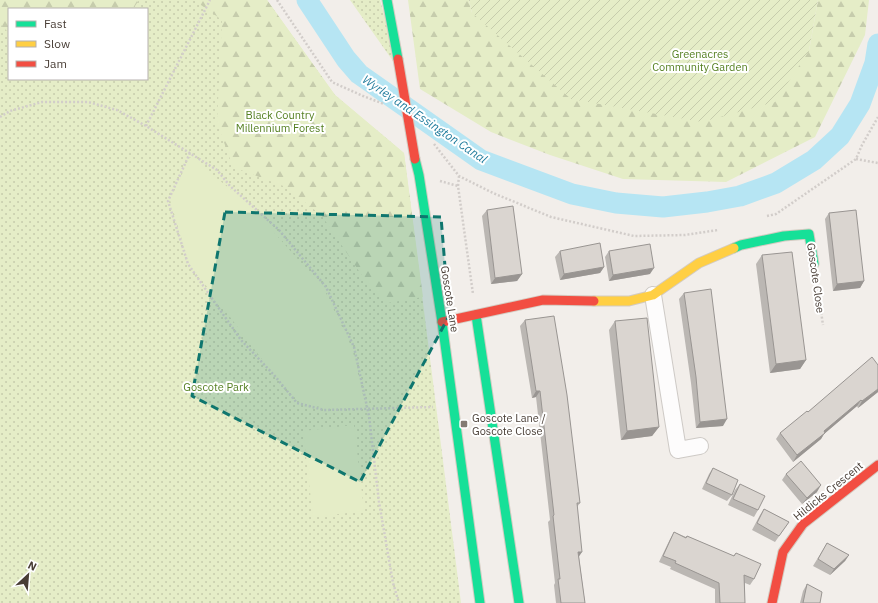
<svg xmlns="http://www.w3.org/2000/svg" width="878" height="603" font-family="'IBM Plex Sans',sans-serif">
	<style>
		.grass { fill: url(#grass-dots); fill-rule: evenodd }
		.forest { fill: url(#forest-firs) }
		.garden { fill: url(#garden-furrows) }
		.pitch { fill: #e5edc7 }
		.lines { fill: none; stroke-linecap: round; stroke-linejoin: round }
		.canal { stroke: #b6e5f3; stroke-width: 21 }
		.street-casing { stroke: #cecac6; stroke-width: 18 }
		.fast-casing { stroke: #d3cbc1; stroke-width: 11 }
		.slow-casing { stroke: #d3cbc1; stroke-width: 11 }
		.jam-casing { stroke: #d3cbc1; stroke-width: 11 }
		.path { stroke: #d2cdca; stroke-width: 2.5; stroke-dasharray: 2 2; stroke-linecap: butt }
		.street { stroke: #fdfcfc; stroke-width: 16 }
		.fast { stroke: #16e098; stroke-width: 9 }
		.slow { stroke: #ffcf43; stroke-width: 9 }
		.jam { stroke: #f24e42; stroke-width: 9 }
		.jam-bridge-casing { stroke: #d3cbc1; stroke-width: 11; stroke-linecap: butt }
		.jam-bridge { stroke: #f24e42; stroke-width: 9 }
		.wall { fill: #bbb7b3 }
		.shaded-wall { fill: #999592 }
		.building { fill: #dad5d0; stroke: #999592 }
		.marked { fill: #0f766e; fill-opacity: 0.2; stroke: #0f766e; stroke-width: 3; stroke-dasharray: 8 5; stroke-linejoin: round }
		.poi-dot { fill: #847b74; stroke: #fff; stroke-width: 1.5 }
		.labels { text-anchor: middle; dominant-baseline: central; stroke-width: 4; stroke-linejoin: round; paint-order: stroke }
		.park-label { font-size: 11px; fill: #558022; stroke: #fff }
		.street-label { font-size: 11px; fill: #483d35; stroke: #fff }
		.poi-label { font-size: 11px; fill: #483d35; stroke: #fff; text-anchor: start }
		.water-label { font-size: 12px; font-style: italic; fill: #1f7b9c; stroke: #fff }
	</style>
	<defs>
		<pattern id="grass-dots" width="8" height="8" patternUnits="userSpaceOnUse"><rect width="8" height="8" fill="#e5edc7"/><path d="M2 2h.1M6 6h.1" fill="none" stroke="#c6ccac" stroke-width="1.8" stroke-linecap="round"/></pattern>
		<pattern id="forest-firs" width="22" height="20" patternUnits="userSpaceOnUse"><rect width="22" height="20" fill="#e5edc7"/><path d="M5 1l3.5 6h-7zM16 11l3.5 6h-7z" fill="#c6ccac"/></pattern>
		<pattern id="garden-furrows" width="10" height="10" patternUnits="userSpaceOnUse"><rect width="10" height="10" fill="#e5edc7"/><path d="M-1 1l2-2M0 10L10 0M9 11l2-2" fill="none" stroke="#c6ccac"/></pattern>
	</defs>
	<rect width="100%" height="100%" fill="#f2eeea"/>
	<path class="grass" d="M0,0H267L335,95L404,153L461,603H0ZM9,9H147V79H9Z
		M350,0H380L400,71Z"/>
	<path class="forest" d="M0,0H139L133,9H9V33L0,24Z
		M194,0H267L335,95L404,153L423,297L387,303L369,286L322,216L286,187L233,167L217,123L222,20Z
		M408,0H469L472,13L809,51L818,0H869L865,35L815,137L726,182L623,179L550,155L491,132L420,89Z"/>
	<path class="garden" d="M469,0H818L809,51L775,102L702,122L571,99L472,13Z"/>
	<path class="pitch" d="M190,157L249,204L324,289L352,348L366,408H324L298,401L274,375L189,263L170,200Z
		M354,425L364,511L313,517L303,431Z"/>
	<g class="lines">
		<path class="canal" d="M307,0L346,59L359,74L481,160L572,194L616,203L663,207L707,202L740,196L776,183L814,160L840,136L860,104L875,63L878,44"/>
		<g class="street-casing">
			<path id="street" d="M653,295L678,450L700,446"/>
		</g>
		<g class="fast-casing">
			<path id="fast" d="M387,0L398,59
				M415,159L419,175L442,322L480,603
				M734,248L741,245L784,236L809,234L814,264
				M476,315L519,603"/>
		</g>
		<g class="slow-casing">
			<path id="slow" d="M594,301H629L653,295L699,263L734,248"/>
		</g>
		<g class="jam-casing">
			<path id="jam" d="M442,322L543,300L594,301
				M772,603L783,552L803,524L878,465"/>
		</g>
		<path class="path" d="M277,0L332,82L363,96L384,104
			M0,117L10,111L42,102H88L117,110L146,126L217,170L230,186L279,230L326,287L354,347L369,416L379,502L393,583L399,603
			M146,126L210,0
			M434,144L459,176L493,193L551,217L634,236L685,235L718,230
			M190,153L168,201L188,264L241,340L274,375L297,403L324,410L433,407
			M856,159L878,163
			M459,176L458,186L473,294
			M440,181L458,186
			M767,216L776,214L856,159L862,145L878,117
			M817,285L823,325"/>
		<use href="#street" class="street"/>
		<use href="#fast" class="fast"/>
		<use href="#slow" class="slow"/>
		<use href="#jam" class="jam"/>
		<g class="jam-bridge-casing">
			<path id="jam-bridge" d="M398,59L415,159"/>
		</g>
		<use href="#jam-bridge" class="jam-bridge"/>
	</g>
	<path class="wall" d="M487,210L522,274L517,281L491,284L482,216Z
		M829,213L864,281L860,288L833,291L825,219Z
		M560,251L604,267L600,273L560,280L555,257Z
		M609,251L650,274L609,281L605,257Z
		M762,255L806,360L800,369L770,373L756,264Z
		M684,293L723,426L696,428L691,383L679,299Z
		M525,320L580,503L577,507L579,557L585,603H556L554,585L555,583L548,522L550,520L536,397L532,398L520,326Z
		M615,321L659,427L652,436L621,440L609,330Z
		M878,365V392L858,408L857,406L824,434L821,439L793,462L776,439L780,433L808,412Z
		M713,468L732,495L727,501L702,489L709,474Z
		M786,474L817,492L802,504L782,480Z
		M740,484L758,510L754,517L728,505L735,490Z
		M764,509L789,522L775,542L752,530L760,515Z
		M674,532L686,537L687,536L733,556L736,553L754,579L750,585L745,583V603H715V589L670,569L671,567L659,562L670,539Z
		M827,543L849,555L845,561L830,575L813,566Z
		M807,584L820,603H800L803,591Z"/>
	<path class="shaded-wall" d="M604,267L600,273L560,280L564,274Z
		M654,268L650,274L609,281L613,275Z
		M522,274L517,281L491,284L495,278Z
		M864,281L860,288L833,291L837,284Z
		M806,360L800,369L770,373L776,364Z
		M878,389V392L858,408L862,401Z
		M536,391H540L536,397L532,398Z
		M861,400L857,406L824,434L821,439L793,462L797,455L824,431Z
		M727,419L723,426L696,428L700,422Z
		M659,427L652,436L621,440L627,431Z
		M821,485L817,492L802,504L807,498Z
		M578,552H582L578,558Z
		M849,555L845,561L830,575L834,569Z"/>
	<path class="building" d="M513,206L522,274L495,278L487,210Z
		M856,210L864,281L837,284L829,213Z
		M600,243L604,267L564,274L560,251Z
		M650,244L654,268L613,275L609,251Z
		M792,252L806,360L776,364L762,255Z
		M711,289L727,419L700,422L696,377L684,293Z
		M554,316L567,395L580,503H577L582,552H578L585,603H561L558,579H560L553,516L554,515L540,391H536L525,320Z
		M647,318L659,427L627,431L615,321Z
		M872,357L878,365V389L862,401L861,400L824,431L825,433L797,455L780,433L807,411L808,412Z
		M801,461L821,485L807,498L786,474Z
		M713,468L738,480L732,495L706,483Z
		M740,484L765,496L758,510L733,499Z
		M764,509L789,522L779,536L757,523Z
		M674,532L686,538L687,536L734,556L736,553L761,564L754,579L744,575L745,603H720L719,583L675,563L676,561L663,556Z
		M827,543L849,555L834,569L818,559Z
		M807,584L822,592L820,603H803Z"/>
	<path class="marked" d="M225,212L441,217L449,316L360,482L192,396Z"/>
	<rect class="poi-dot" x="460" y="420" width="8" height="8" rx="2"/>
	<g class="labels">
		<g class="park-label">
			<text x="700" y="54">Greenacres<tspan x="700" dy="13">Community Garden</tspan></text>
			<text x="280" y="115">Black Country<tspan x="280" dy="13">Millennium Forest</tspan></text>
			<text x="216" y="387">Goscote Park</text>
		</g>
		<g class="street-label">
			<text transform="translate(816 278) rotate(82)">Goscote Close</text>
			<text transform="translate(450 299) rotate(81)">Goscote Lane</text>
			<text transform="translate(828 491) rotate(-39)">Hildicks Crescent</text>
		</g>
		<g class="poi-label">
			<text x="472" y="418">Goscote Lane /<tspan x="472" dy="13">Goscote Close</tspan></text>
		</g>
		<g class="water-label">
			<text transform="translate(425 119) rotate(34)">Wyrley and Essington Canal</text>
		</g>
	</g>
	<rect x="8" y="8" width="140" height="72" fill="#ffffff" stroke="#b6b1ae"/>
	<rect x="16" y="21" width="20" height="6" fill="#16e098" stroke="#b6b1ae"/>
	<text x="44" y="28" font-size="12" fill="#483d35">Fast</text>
	<rect x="16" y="41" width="20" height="6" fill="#ffcf43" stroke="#b6b1ae"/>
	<text x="44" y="48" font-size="12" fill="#483d35">Slow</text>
	<rect x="16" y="61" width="20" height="6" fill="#f24e42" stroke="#b6b1ae"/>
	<text x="44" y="68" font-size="12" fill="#483d35">Jam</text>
	<g transform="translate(28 575) rotate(26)" stroke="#ffffff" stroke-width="3" paint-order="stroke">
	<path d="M0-3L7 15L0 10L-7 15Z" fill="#483d35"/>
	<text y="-6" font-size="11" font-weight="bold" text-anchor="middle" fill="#483d35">N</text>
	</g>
</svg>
